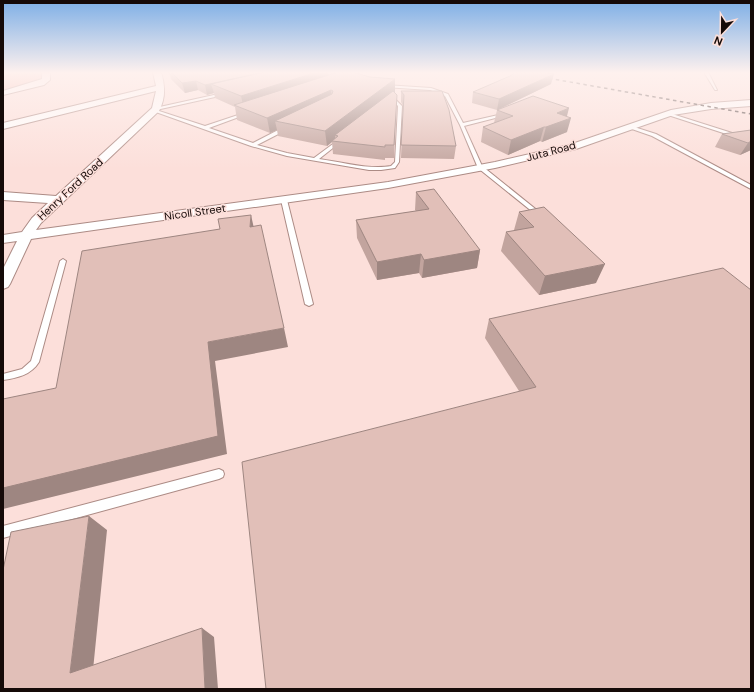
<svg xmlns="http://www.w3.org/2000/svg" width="754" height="692" font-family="'DM Sans',sans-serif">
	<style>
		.green { fill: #f5b8ae }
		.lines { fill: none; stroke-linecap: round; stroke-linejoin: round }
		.service-casing { stroke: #ac8b85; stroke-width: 2 }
		.minor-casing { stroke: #ac8b85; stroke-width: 2 }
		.service { fill: #fff; fill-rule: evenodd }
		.minor { fill: #fff; fill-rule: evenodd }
		.rail { stroke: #473836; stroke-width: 1.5; stroke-dasharray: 3.5 3.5; stroke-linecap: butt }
		.wall { fill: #c2a49e }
		.shaded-wall { fill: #9e8681 }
		.building { fill: #e1bfb8; stroke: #9e8681 }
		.labels { text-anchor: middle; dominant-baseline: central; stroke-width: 3; stroke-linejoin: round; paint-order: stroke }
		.far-street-label { font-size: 11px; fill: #150a08; stroke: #fcdfda }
	</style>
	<rect width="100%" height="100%" fill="#fcdfda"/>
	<path class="green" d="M3,72H42L41,81L3,92Z"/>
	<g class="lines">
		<g class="service-casing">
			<path id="service" d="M704,72H708L717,90H715Z
				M385,85L431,88L448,94L463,123L507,113V115L464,126L482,166L543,215V217H539L478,168L460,125L445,96L430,90L384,87Z
				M223,93L224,95L156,110L205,126L247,112V114L209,128L253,143L284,127H288V129L257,145L287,153L314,158L341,138H343V140L319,159C341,162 370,170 391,166L395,162L398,106L391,98L393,97L402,106L399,162L395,168L381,170H369L287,156L251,146L153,111L155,108Z
				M669,113L751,139V142L668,115Z
				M631,126L656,134L751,185V189L652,136L629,128V126Z
				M284,198L287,200L313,304L309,306L305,304L281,200Z
				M63,259L66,261L39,362C31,375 17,378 3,380V374L22,369L31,361L60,261Z
				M219,469L223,471L224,474L223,477L219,479L3,538V526Z"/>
		</g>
		<g class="minor-casing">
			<path id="minor" d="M42,72H50V80L44,85L3,95V91L42,79Z
				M153,72H161C165,85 166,98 159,111L41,223L36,230L388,182L495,162L569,145L671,110L711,103L751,100V106L711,109L673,115L576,149L495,168L388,188L31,239L10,284L8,287L3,289V269L17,241L3,243V235L22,232L32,218L48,203L3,200V192L56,196L152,108L156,91L3,129V123L156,86Z"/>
		</g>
		<use href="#service" class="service"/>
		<use href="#minor" class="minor"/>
		<path class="rail" d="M512,72L526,75
			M542,77L751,114"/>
	</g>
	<path class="wall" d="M167,72H328L329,75L395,92L396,107L394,158H385V160L333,154L332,142L327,146L278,136L277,130L270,133L237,120L235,107L215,98L214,93L207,95L198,90L185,93L171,79L170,75Z
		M551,84L500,109L567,116V132L542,142L540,141L508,155L481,142L483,127L494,123L497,110L472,103L473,92Z
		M401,91L456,146L454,159L401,158L403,106L401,102Z
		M751,130V150L740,155L715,147L722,134Z
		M416,192L480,250L477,268L422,278L419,273L377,280L357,238L356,220L416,211L415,210Z
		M519,212L596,283L539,295L501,251L506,232L515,231L514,230Z
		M489,319L751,689L519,391L485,338Z"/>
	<path class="shaded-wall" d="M317,72H328L329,82L244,109L241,96Z
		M554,74L551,84L497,110L499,99Z
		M395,79V92L338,137V136L335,135V139L332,141V142L327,146L325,131Z
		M196,81L198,90L185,93L182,83Z
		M211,84L214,93L207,95L205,85Z
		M331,90L332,104L275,121L277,130L270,133L267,118Z
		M569,108L566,120L571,118L567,132L542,142L546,127L557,113Z
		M544,127L540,141L508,155L511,140Z
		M751,141V150L740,155L748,143Z
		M251,215L255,233L250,227Z
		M480,250L477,268L422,278L424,260Z
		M421,254L419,273L377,280V262Z
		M605,264L596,283L539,295L545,276Z
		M284,328L288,347L215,361L227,454L3,509V488L208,342Z
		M89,516L107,530L92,680L70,673Z
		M202,628L214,637L218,689H205Z"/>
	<path class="building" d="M171,72H264L205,85L196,81L182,83Z
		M265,72H317L241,96L211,84Z
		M338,72H352L370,77L395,79L325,131L275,121L332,94L333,91L331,90L267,118L234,105Z
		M516,72H543L554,74L499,99L473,92L510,76Z
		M393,91L397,95L394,145H385V147L332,141L338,136L335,135Z
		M401,91H442L449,110L456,146L401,145L404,95Z
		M533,96L569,108L557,113L571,118L546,127H544L511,140L483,127L513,116L497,110Z
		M751,130V141L748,143L722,134Z
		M434,189L480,250L424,260L421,254L377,262L356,220L429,209L416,192Z
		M544,207L605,264L545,276L506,232L534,227L519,212Z
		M251,215L250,227L261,225L284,328L208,342L218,436L3,488V399L56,388L82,251L220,229L218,219Z
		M723,268L751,290V689H266L242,462L536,387L489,319Z
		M89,516L70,673L202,628L205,689H3V570L11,532Z"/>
	<linearGradient id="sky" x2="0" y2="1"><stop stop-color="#7eafe6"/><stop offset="0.43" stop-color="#fef1ee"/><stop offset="1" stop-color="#fef1ee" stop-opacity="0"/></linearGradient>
	<rect width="754" height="169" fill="url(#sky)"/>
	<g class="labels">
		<g class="far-street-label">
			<text transform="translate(551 151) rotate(-15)">Juta Road</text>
			<text transform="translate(70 189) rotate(-43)">Henry Ford Road</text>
			<text transform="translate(195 212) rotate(-8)">Nicoll Street</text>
		</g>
	</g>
	<rect width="754" height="692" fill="none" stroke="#150a08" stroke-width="8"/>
	<g transform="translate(722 32) rotate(202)" stroke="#fcdfda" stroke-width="3" paint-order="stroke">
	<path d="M0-3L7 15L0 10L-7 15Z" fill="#150a08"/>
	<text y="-6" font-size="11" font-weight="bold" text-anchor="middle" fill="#150a08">N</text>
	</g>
</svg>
